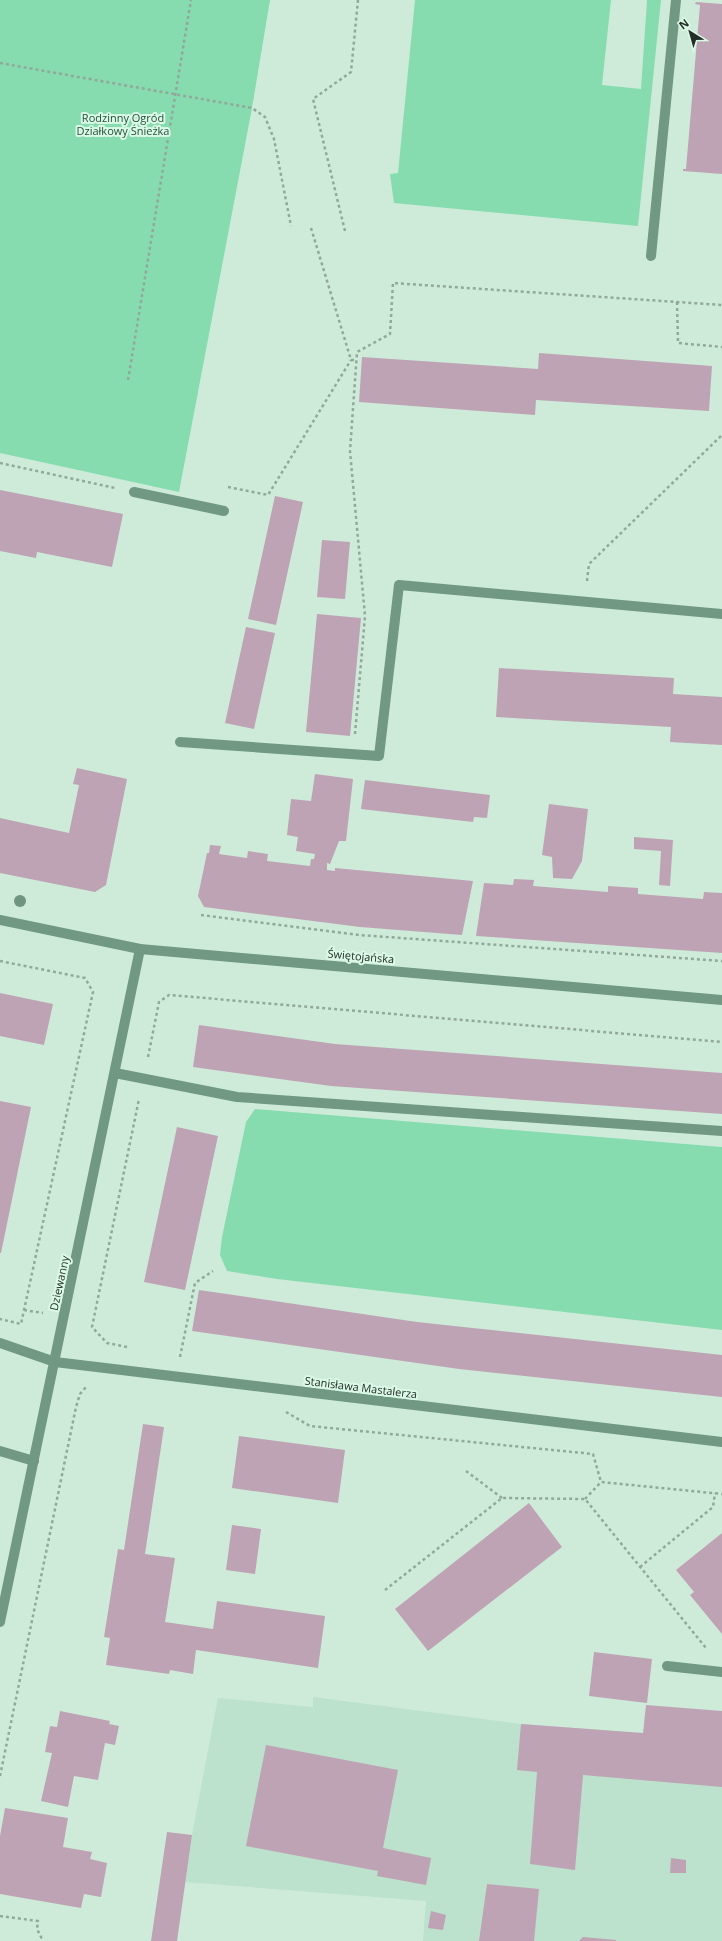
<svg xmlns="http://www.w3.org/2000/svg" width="722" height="1941" font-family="'Open Sans',sans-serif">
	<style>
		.built { fill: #bce1cc }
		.green { fill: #86dcaf }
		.building { fill: #bea3b4 }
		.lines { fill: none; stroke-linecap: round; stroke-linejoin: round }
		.path { stroke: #91a89a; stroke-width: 2.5; stroke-dasharray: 3 3; stroke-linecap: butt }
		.service { stroke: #709882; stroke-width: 10 }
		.minor { stroke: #709882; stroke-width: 10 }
		.tertiary { stroke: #709882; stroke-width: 10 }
		.tree { fill: #6f9581 }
		.labels { text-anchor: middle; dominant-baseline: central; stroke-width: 4; stroke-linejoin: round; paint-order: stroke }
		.park-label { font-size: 11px; fill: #224e39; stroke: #dbf9e7 }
		.street-label { font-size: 11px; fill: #232e28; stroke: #dbf9e7 }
	</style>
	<rect width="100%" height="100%" fill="#ceebda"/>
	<path class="built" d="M313,1697L521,1724L722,1739V1941H423L426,1901L185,1882L192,1835L218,1698L313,1707Z"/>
	<path class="green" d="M0,0H270L252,108L179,492L0,453Z
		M415,0H611L602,85L641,89L647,0H661L638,226L394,203L390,174L398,173Z
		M255,1109L722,1147V1330L277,1279L227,1271L220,1255L222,1237L246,1122Z"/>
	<path class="building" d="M696,2L722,4V174L683,171V169H686L700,5L695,4Z
		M539,353L712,366L709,411L536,400L535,415L359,402L362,357L538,369Z
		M0,490L123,514L112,567L37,552L36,558L0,551Z
		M275,496L303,502L276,625L248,619Z
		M322,540L350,542L345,599L317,597Z
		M317,614L361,618L350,736L306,732Z
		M246,627L275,633L254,729L225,723Z
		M499,668L674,678L673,694L722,697V745L670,742L671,727L496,717Z
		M77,768L127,779L106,885L95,892L0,873V818L69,833L79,785L73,784Z
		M315,774L353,779L346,841H339L330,864L327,863V870L335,871V868L473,881L462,935L360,927L204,907L198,896L207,853H209L210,845L221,846L219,854L247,858L248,851L268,854L267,861L310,866L311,859H314L315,854L296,851L298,837L287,835L291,799L311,801Z
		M365,780L490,795L487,818L474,817L473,822L361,809Z
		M549,804L588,809L582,861L572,879L553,878L552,857L542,855Z
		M634,837L673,840L670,886L659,885L661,851L634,849Z
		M514,879L534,880L533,886L608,892V886L638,888V894L703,899L704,892L722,893V953L476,936L484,883L513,885Z
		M0,993L53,1004L44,1045L0,1036Z
		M199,1025L335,1044L722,1073V1114L331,1086L193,1067Z
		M0,1101L31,1107L1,1253H0Z
		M177,1127L218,1136L185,1290L144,1282Z
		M199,1290L417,1322L722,1355V1397L459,1369L192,1331Z
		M143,1424L164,1427L145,1554L175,1558L165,1622L213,1629L217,1601L325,1616L318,1668L196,1650L193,1674L170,1670L169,1674L106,1665L110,1638L104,1637L118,1549L124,1550Z
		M239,1436L345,1450L338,1503L232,1488Z
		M529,1503L562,1547L428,1651L395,1609Z
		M232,1525L261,1529L255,1574L226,1570Z
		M722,1533V1634L690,1595L694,1592L676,1570Z
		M594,1652L652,1659L647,1703L589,1696Z
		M646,1705L722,1711V1787L583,1775L575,1870L530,1864L537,1772L517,1770L521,1724L643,1733Z
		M60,1711L110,1721L109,1724L119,1726L115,1745L105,1743L98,1780L74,1776L68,1807L41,1801L52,1753L45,1752L50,1726L57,1727Z
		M266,1745L398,1770L383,1848L431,1858L426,1885L377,1876L378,1871L246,1846Z
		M5,1808L68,1818L63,1847L92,1852L90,1859L107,1863L101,1897L84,1894L81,1908L0,1894V1836Z
		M167,1832L192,1835L177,1941H151Z
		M671,1858L686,1860V1873H670Z
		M487,1884L539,1889L534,1941H479Z
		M431,1911L446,1915L443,1930L428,1928Z
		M583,1937L616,1940V1941H579Z"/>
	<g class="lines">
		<path class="path" d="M0,63L252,108L265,117L274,139L291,226
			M311,228L351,360H357
			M345,231L313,99L351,72L358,0
			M677,302L678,343L722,347
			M128,380L191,0
			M0,463L115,488
			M228,487L268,495L351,360
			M587,581L589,564L722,435
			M355,734L365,616L350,451L357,352L390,334L393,283L722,305
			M201,915L359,935L722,961
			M0,961L85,978L93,992L21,1324L0,1319
			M148,1057L159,1002L169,995L722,1042
			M24,1310L43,1313
			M127,1347L107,1343L92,1327L139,1099
			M180,1357L195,1283L213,1271
			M286,1412L310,1426L593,1454L601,1482L722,1494
			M466,1471L502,1498
			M585,1499L601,1482
			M640,1567L713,1507L715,1493
			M385,1590L502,1498L585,1499L706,1648
			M0,1776L76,1407L80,1394L86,1387
			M0,1916L38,1921L37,1929L43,1941"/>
		<path class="service" d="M651,256L676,0
			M115,1073L237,1097L722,1131
			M0,1451L34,1461
			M667,1666L722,1672"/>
		<path class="minor" d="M134,492L224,511
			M180,742L379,756L399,585L722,614
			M0,1343L55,1362L722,1442
			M0,1622L140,949"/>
		<path class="tertiary" d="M0,920L140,949L722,1000"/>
	</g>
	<circle class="tree" cx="20" cy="901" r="6"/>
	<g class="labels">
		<g class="park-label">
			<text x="123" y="117">Rodzinny Ogród<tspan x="123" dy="13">Działkowy Śnieżka</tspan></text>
		</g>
		<g class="street-label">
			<text transform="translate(361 956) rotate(5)">Świętojańska</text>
			<text transform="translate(59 1283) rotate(-78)">Dziewanny</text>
			<text transform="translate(361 1387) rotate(7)">Stanisława Mastalerza</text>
		</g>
	</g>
	<g transform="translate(690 32) rotate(323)" stroke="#dbf9e7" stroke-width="3" paint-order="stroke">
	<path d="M0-3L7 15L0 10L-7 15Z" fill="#232e28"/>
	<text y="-6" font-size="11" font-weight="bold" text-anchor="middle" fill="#232e28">N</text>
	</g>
</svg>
